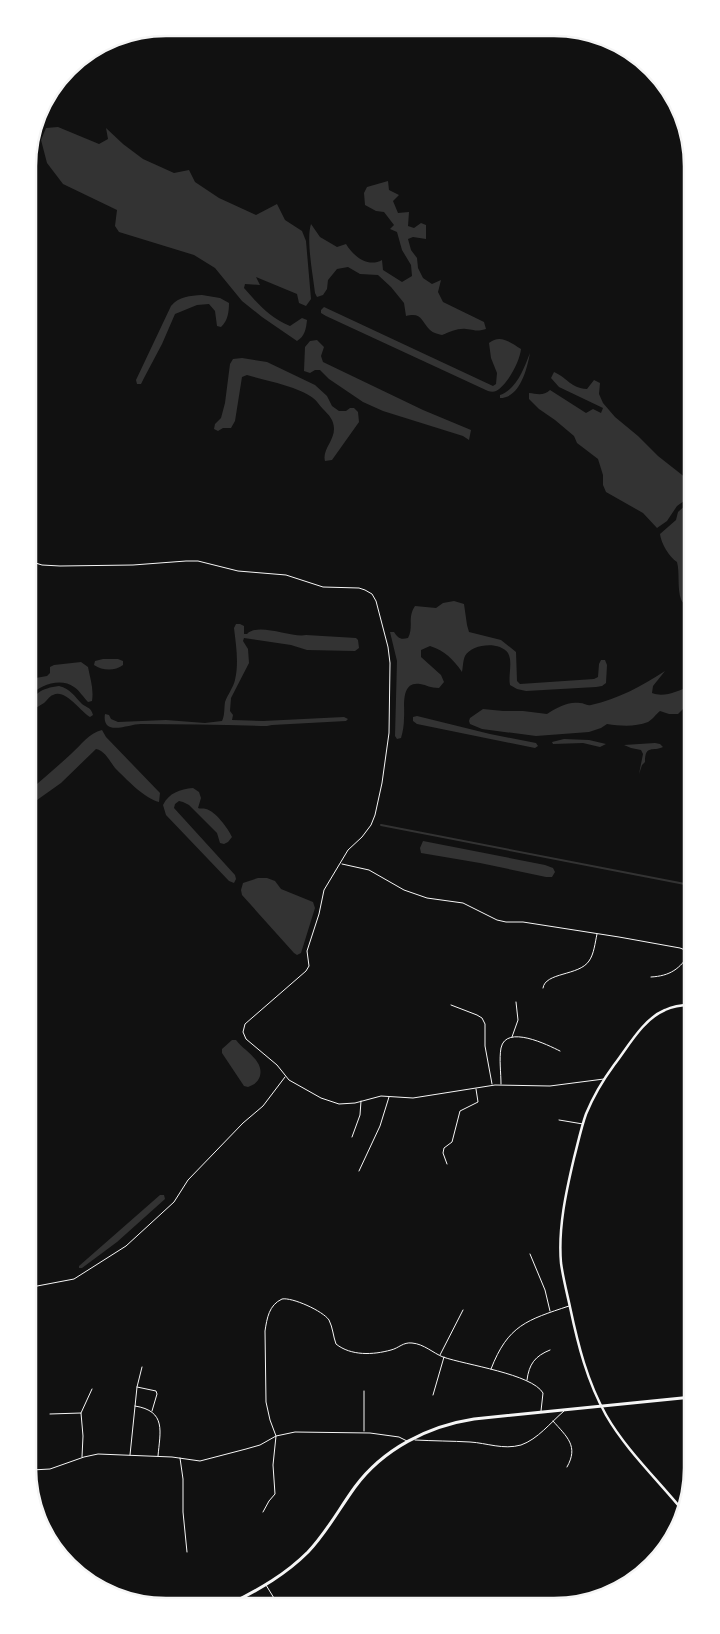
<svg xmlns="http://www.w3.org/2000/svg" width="720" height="1634" font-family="'Nunito Sans',sans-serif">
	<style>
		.water { fill: #333 }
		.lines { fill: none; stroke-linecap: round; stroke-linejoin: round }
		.stream { stroke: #333; stroke-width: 2 }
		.service { stroke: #f5f5f5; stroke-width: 1 }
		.minor { stroke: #f5f5f5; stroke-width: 2.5 }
		.tertiary { stroke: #f5f5f5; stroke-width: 3 }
		.rim { fill: none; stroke: #f5f5f5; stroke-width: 2.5 }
	</style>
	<rect width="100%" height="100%" fill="#111"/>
	<path class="water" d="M58,127L99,144L108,139L106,128L123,144L143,159L174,173L189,170L195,182L219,198L256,215L277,204L285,220L302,231L306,241L311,299L306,306L299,303L297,294L256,277L260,285L245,284L244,288C258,304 270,318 290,326L302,318L307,320C306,329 305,336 297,341L262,317L242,301L215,268L194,255L119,232L115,226L117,210L63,184L47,163L41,140L46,128Z
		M388,181L389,190L399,195L393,201L398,213L409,212L408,226L414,228L421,223L426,225V239L413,237L408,239L411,250L417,258L418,268L423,278L432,284L441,280L438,292L443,302L484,322L486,329C475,332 477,330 466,329C458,328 450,332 442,335C438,334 433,333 430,330C421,321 422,312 406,316L404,303L391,287L378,275L360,274L348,267L337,269L328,280L327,289L323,295L317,297L315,293C313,275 306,240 311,224L320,237L337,247L346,244C353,256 368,268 382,260L383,270L402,282L412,276L411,265L402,250L397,232L390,229L394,225L384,212L376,211L365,205L364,193L367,187Z
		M202,295L220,298L229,303C229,311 228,321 221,327L217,326L215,311L209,304L197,305L175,314L162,344L144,378L141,384H137L136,380L171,306C179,296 190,296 202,295Z
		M324,307L493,386L496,384L497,373L491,358L489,343C500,334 510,342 521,349C520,361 507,386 496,391C494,392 491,392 488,391L326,316L321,313V310Z
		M317,340L324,347L321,356L323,362L423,410L471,430L469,440L463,436L383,411L363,402L329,379L320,370H315L310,373L304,371L305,347L310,341Z
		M530,353C527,369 520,398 500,398V395C517,389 524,368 530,353Z
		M242,358L267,362L315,385L327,396L332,406L339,411H346L350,408H354L358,412L359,422L332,460L325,461C322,450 334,441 334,429C334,420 329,415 323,409C320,406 317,401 313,398C297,386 266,381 247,375L242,377L235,421L231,428H223L218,431L214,429L215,424L221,418L225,403L230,364L233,359Z
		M554,372C568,378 570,388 587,389L594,380L600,383L599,394L603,403L615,417L638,436L658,456L686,478L689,483V494L684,501L677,506L667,521L657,528L643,513L606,492L603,485V475L598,459L577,443L574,436L555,420L539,409L529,399V393C537,394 544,396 550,390L586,413L593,409L601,413L603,408L559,387L551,378Z
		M689,502V607C686,605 682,603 681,599C677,589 680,573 677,562C669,557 661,543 660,534L676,520L678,512Z
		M454,601L464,604L467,625L469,632L501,640L516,652L517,681L520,684L594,679L598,677L599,664L601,660H605L607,665L606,683L602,686L596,687L526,691L517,689L510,685C508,675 513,662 508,653C499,641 472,644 465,656C463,660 463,667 462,672C453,659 445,651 430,646L421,650V657L441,675L444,682L439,688C430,688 427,685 420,684C400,681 405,707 404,718C404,725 403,731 401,738L397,739L395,736L397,661L390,632H394C398,638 400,640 408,638C414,627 407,618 415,606L436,608L443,603Z
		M236,624H240L244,626V634H247C258,622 291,638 306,635L356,638L358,640L359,648L355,651L307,650L291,645L244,638L243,641L248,649L249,663L231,698L230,711L233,715L232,720L263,721L344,717L348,719L346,721L272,725L267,726C225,725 183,724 141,724C132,724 119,730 110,727C105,725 104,719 105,714L109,715L111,719L118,722L166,720L205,723L222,721C225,715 224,708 225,702C228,694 233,688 235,680C239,663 236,645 234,628Z
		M103,659H118L123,661V665C115,671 103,671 94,665L95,661Z
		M81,662L88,667C90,678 94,689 92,701L88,702C83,697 80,691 74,687C61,677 39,685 30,696V679L47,676L50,673V667L54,665Z
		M665,671L653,686L652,693C664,698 678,691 690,686V717L687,712L683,709L678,714H669L660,711C656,714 652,720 648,722C635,727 621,726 607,724L601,728L589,732L536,736L482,729L470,724L469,721L470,718L483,709L503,711H523L547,714C556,708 568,701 580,703C584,703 586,706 591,705C618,699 642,686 665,671Z
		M59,686C71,689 74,696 82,704C87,708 91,707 93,715L90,717C81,712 65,688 53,695C49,696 47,701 44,703C39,706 34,709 30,712C30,694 42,688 59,686Z
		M417,716L490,734L536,743L538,746L535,748L417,724L413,721V717Z
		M102,730L106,737L160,793L159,802C145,799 125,778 115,768C109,760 105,751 96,749L61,783L30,805V790C44,778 58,766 71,754C81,745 89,733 102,730Z
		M564,739L589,740L606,744L600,747L583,743L553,744L552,742Z
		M655,743L660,744L663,747C653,752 645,744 645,762L642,765L639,774L643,754L641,750L631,748L624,745Z
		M193,788L199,792L201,798L198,808C200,809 203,808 206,809C215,811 228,828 232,837L228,842L224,844L220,843L217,833L189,805L183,802L179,801L175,804L174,808L235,875L236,879L234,883L229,881L166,815L163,805C169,793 180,789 193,788Z
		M423,841L545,865L553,868L555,872L552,877H546L480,863L421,853L420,848Z
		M258,878H267L275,881L281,889L313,902L315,908L301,953L297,955L294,953L242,895L241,890L243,883Z
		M232,1040H236C244,1051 264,1060 260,1076C258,1082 254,1085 248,1087L244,1086L222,1053V1049Z
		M160,1195H164L165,1199L117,1242L82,1268H79V1266Z"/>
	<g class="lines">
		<path class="stream" d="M381,825L690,885"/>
		<path class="service" d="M29,561L42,565L60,566L133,565L186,561H198L238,571L286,575L323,587L359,588L365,590L372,594L376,601L388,647L390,663L389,733L382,783L375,815L371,825L362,837L348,850L324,890L319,914L307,951L309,966L306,971L245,1024L243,1032L246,1039L277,1065L289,1080L321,1098L339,1104L355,1103L381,1096L413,1098L495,1085L550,1086L604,1079
			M342,864L369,870L404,890L427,898L463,903L497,920L506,922H523L619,937L680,948L690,952
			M651,977C670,976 680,969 690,953
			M543,988C545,972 579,976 589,961C594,954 595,943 597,934
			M451,1005L477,1015L482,1018L485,1024V1046L492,1084
			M512,1037L518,1020L516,1002
			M501,1084C501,1073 499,1059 501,1048C506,1024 548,1045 560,1051
			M559,1120L583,1124
			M352,1137L360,1115L361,1101
			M447,1164L443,1153L444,1148L452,1142L460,1111L478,1102L476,1089
			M359,1171L380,1126L389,1097
			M530,1254L545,1290L550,1311
			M32,1287L74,1279L126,1246L174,1202L188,1180L243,1123L263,1106L285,1077
			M440,1355L463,1310
			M491,1369C508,1325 527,1320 569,1306
			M527,1380C529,1364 535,1356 550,1350
			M137,1387L156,1391L157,1394L152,1411
			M364,1391V1431
			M433,1395L444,1357
			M135,1406C167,1411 160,1432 158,1456
			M81,1413L92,1389
			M50,1414L81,1413L83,1436L82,1457
			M553,1421C567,1437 579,1446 567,1467
			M415,1440C434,1441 452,1441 470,1442C487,1443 503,1450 521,1445C538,1439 550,1423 564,1411
			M130,1455L137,1387L142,1367
			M180,1458L183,1479V1512L187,1552
			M32,1470L50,1469L84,1457L98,1454L172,1457L200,1461L246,1449L260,1445L276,1436L295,1432L370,1433L399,1437L407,1441
			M263,1512L269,1501L275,1494L273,1465L276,1436L270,1420L266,1402L265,1331C267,1318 269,1305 282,1299C292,1297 323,1311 329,1320C333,1328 333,1336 336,1344C351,1356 373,1355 391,1350C399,1348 403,1342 412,1343C424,1344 433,1353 443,1357C466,1365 532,1374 543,1393L541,1411
			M266,1585L277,1603"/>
		<path class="minor" d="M684,1512C658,1480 626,1450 606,1415C587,1381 578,1345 570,1307C567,1293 563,1278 561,1263C558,1228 566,1192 574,1158C578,1143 581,1128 586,1114C593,1097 603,1080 614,1065C628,1047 643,1019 665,1010C673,1006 682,1005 691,1005"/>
		<path class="tertiary" d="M232,1603C260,1589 286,1574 308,1552C327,1532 339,1509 355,1487C383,1449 428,1426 474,1419L692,1397"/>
	</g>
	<path d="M0 0H720V1634H0ZM166 36H554A130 130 0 0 1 684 166V1468A130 130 0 0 1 554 1598H166A130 130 0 0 1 36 1468V166A130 130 0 0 1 166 36Z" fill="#fff" fill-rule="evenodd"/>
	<path class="rim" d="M166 36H554A130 130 0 0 1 684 166V1468A130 130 0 0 1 554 1598H166A130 130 0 0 1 36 1468V166A130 130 0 0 1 166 36Z"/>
</svg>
